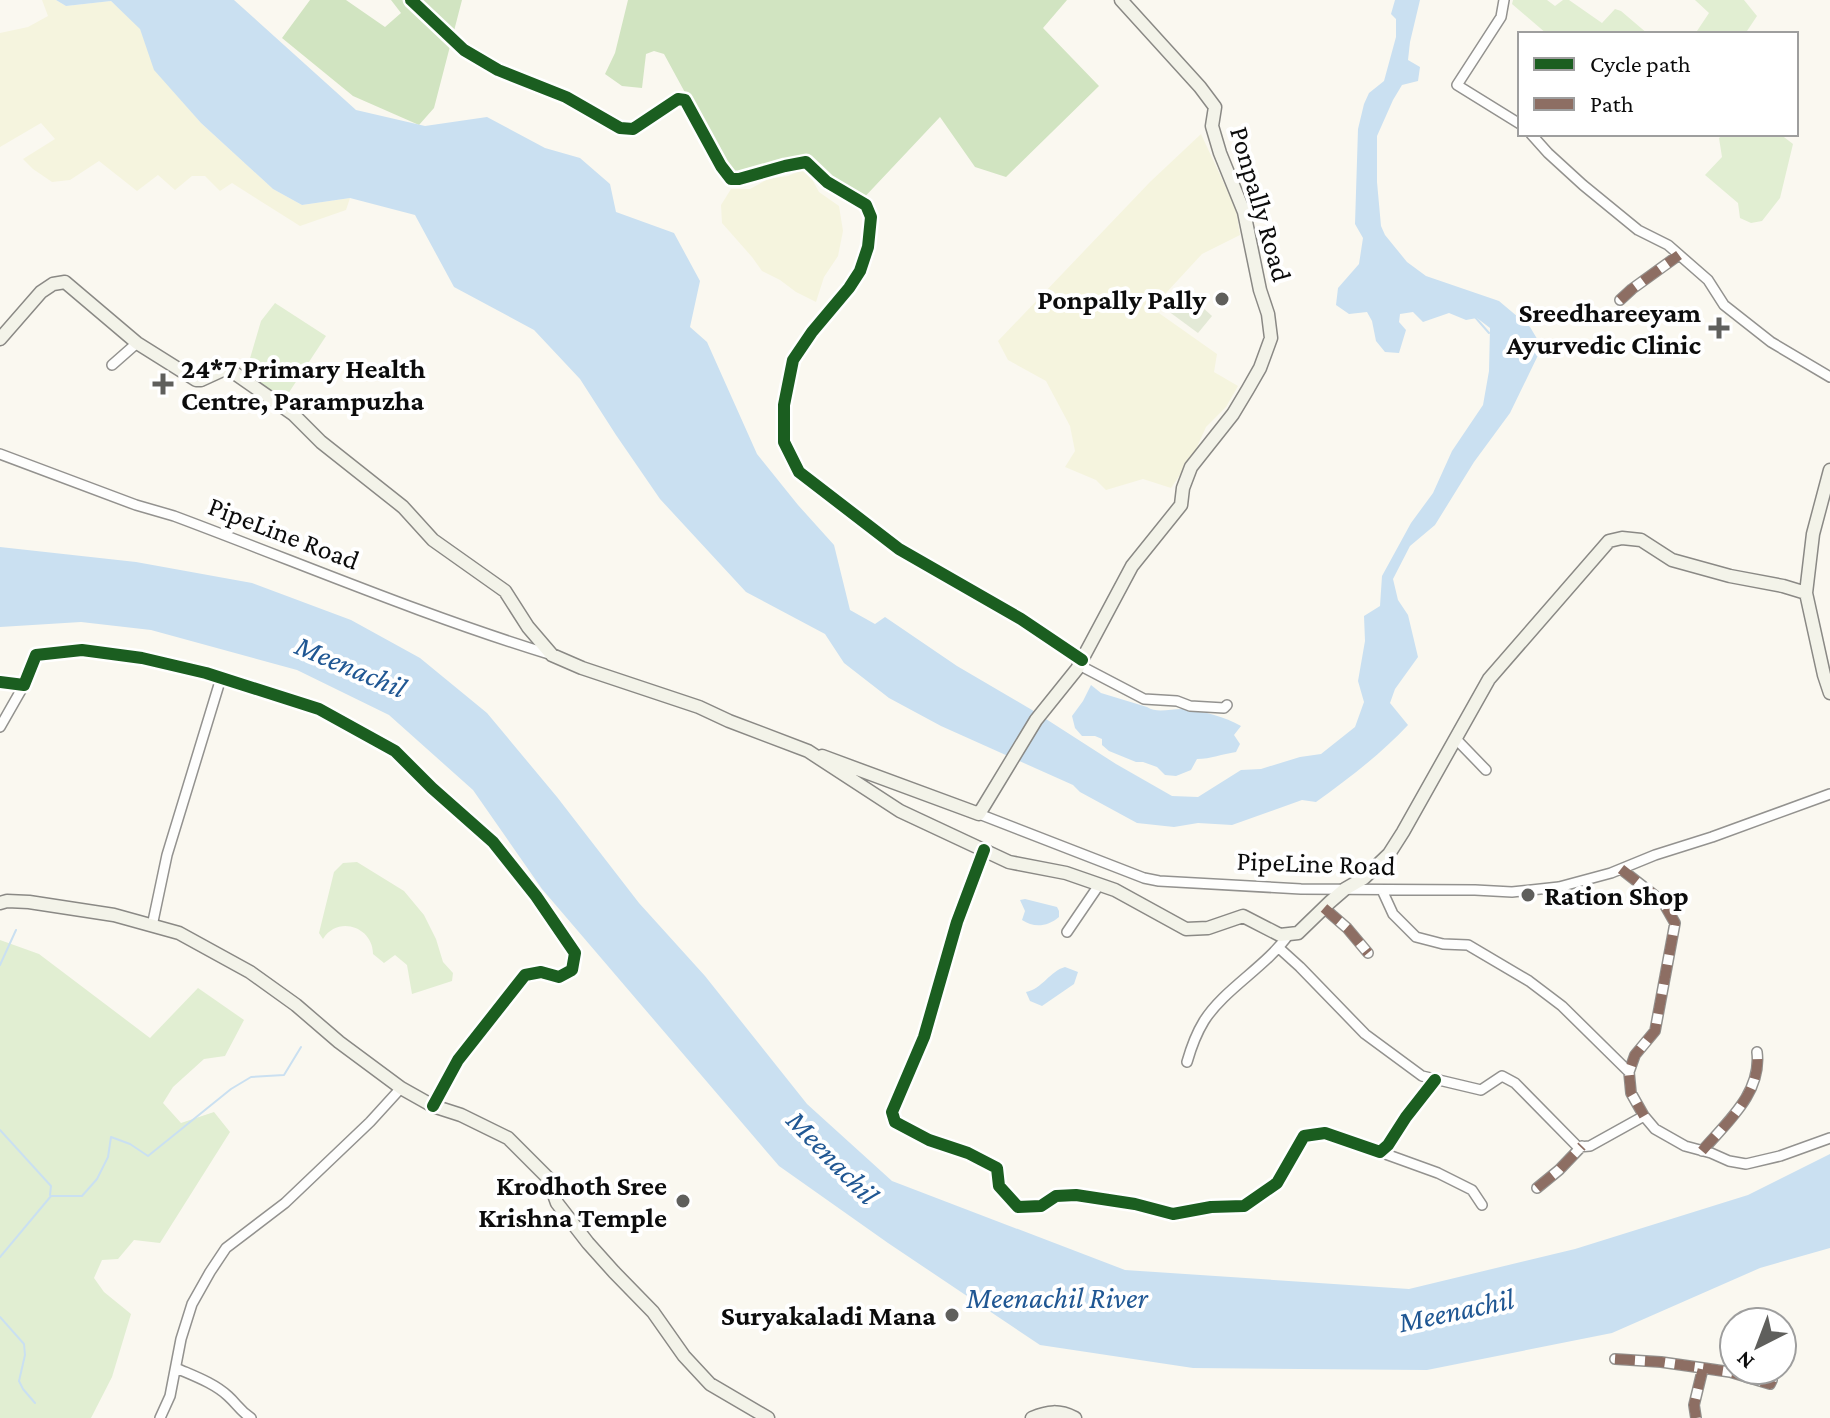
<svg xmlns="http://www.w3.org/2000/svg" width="1830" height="1418" font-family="'Crimson Pro',serif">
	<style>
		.farmland { fill: #f5f4de }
		.green { fill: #e1eed2 }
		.forest { fill: #d1e4c1 }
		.cemetery { fill: #e3e9d6 }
		.water { fill: #cae0f1 }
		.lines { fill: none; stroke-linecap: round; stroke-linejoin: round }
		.stream { stroke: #cae0f1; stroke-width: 2 }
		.street-casing { stroke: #93928f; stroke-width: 12 }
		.secondary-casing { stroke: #8a8985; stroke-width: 15 }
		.street { stroke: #fefefd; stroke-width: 9 }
		.secondary { stroke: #f3f3e9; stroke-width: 12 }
		.quiet { stroke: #8d6e63; stroke-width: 10; stroke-dasharray: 20 10; stroke-linecap: butt }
		.cycleway-casing { stroke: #fff; stroke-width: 17 }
		.cycleway { stroke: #1b5e20; stroke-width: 12 }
		.poi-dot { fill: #5f5f5c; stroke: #fff; stroke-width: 3 }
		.labels { text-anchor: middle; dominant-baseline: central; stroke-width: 8; stroke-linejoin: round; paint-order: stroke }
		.street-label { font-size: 28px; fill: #0c0c0c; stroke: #fff }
		.poi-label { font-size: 28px; font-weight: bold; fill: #0c0c0c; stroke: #fff; text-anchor: end }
		.water-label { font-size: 30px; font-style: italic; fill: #205793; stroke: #fff }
	</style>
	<rect width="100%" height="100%" fill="#faf8f0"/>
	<path class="farmland" d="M42,0H56L66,6L111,1L140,28L155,70L201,123L273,189L302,205L350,198L346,210L300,226L232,183L220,191L205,176H192L175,190L158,175L137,191L99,161L70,180L52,182L33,169L23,159L55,139L41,123L0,147V33L28,27L48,16Z
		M1201,134L1236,209L1240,235L1202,254L1166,293L1156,311L1217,354L1214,372L1238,386L1226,407L1206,427L1193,456L1171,488L1143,479L1106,490L1096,480L1065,467L1075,451L1070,426L1046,381L1008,360L998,341L1150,182Z
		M806,168L819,192L839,206L843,231L838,256L824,277L816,302L796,292L780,280L762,271L752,257L722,223L721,205L731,189H750L768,179L788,176Z"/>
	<path class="green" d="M1513,0H1547L1555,6L1563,0H1569L1602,23L1615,9L1621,11L1648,34H1547L1512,4Z
		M1695,0H1744L1757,16L1745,34H1695L1709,13Z
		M1724,134H1780L1793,144L1780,198L1762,221L1751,223L1740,218L1738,203L1705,175L1722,157L1719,138Z
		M275,303L326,336L284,400L246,372L261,321Z
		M357,862L404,891L424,915L436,939L443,962L453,973L452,981L412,994L407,965L395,955L384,963L373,954C373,927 338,915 323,939L319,933L334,872L343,863Z
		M0,940L39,954L150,1038L198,988L244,1020L225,1056L204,1059L173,1087L163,1103L181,1123L214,1112L230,1132L160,1243L134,1240L118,1259L102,1260L94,1278L104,1292L131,1314L112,1377L91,1418H0Z"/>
	<path class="forest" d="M310,0H346L385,27L401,13L391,0H462L434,108L419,125L353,96L282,38Z
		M628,0H1067L1043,28L1099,86L1006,177L975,167L940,117L858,204L803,155L731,177L664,54L654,51L646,54L642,88L622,86L605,74L615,53Z"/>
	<path class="cemetery" d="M1181,288L1212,316L1198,333L1164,308Z"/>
	<path class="water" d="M56,0H234L356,110L425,126L487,117L545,148L580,158L610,184L616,212L674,233L700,281L690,327L707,342L757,454L798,505L834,545L850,610L875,624L885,617L957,666L1032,710L1116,764L1172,796L1198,797L1241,770L1261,769L1300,757L1321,754L1355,727L1364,702L1358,681L1365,641L1364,616L1380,606L1382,576L1411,523L1433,493L1452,451L1483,405L1489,371L1490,328L1477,318L1466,320L1449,313L1423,322L1413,312L1400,314L1399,322L1406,330L1399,353L1385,352L1376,341L1372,321L1367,312L1349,314L1336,305L1338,288L1359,264L1363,238L1355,224L1358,129L1364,104L1369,93L1384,81L1396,37V19L1391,14L1395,0H1420L1410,42L1408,60L1420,67L1418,81L1402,85L1393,100L1377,136V182L1381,226L1385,235L1407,262L1426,276L1499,301L1530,327L1542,347L1510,413L1474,462L1435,525L1410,546L1393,579L1398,600L1408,615L1418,657L1395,689L1390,703L1408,725C1381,754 1348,779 1316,802L1302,800L1232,825L1198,823L1174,827L1137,823L1080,792L1073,785L941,726L889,698L844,663L825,634L746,592L660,499L616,435L580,379L534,330L454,287L415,215L350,198L302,205L273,189L201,123L154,70L140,29L111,1L66,6Z
		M0,547L136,562L252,583L351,620L420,658L487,713L557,797L639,903L705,976L807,1104L892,1181L1125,1270L1409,1289L1575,1249L1748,1195L1830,1154V1248L1760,1268L1612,1333L1427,1370L1193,1368L1040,1345L888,1243L779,1166L542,889L473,790L389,715L297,670L151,630L81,622L0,627Z
		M1091,685L1101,693L1147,707C1158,714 1172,708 1185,709C1204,711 1225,717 1241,726L1234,735L1240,744L1236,752C1222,754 1211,759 1197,759L1191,770L1176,776L1165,775L1157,767L1143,762H1136L1109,751L1102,745V739L1095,736H1082L1075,728L1072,716L1083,701Z
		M1025,899L1057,907L1059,911V917C1047,927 1034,928 1022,920L1025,911L1020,900Z
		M1065,967L1078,972L1074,984L1042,1006L1030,1001L1026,992C1042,989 1050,971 1065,967Z"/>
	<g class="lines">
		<path class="stream" d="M1475,317L1489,333
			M0,965L16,930
			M0,1130L51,1186L50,1195
			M0,1257L51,1196H82L97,1179L108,1157L111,1137L130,1144L148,1156L231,1089L251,1077L284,1075L301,1047
			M0,1317L24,1344L25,1355L19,1381L23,1389L35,1403"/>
		<g class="street-casing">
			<path id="street" d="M411,0L464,50L498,70L566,97L620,128L633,129L678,99L685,100L721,166L731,179H739L785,166L806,162L827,182L866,205L871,217L868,247L860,271L849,288L812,332L793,360L784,405V442L799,472L899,549L1021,619L1082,660
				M1504,0L1501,17L1457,85L1520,124
				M1531,134L1548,153L1583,185L1638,230L1668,245L1708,280L1724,305L1771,342L1830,377
				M1620,300L1632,289L1679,255
				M112,365L137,343
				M0,454L136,505L174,516C300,563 424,616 552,655
				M1079,665L1144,699L1177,701L1190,706L1224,708L1227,705
				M0,682L24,685L36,655L82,650L142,658L206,673L319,709L395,751L432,788L493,842L536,896L575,953L572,970L559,977L541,972L525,975L458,1060L433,1106
				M0,727L24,685
				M1455,738L1486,770
				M979,814L1144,878L1159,881L1301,889L1475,890L1512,892L1559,887L1611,873L1655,855L1712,837L1830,794
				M984,850L957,922L924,1037L892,1112L895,1122L929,1140L968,1153L997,1168L999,1186L1018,1207L1041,1206L1056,1196L1076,1195L1135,1204L1173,1214L1211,1207L1244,1206L1277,1183L1304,1136L1325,1133L1380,1152L1388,1145L1406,1117L1435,1080
				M1621,869L1663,902L1675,923L1655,1031L1635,1055L1629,1072L1631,1093L1644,1116
				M1382,890L1393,914L1416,937L1443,944L1468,945L1529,981L1562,1006L1629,1072
				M1324,908L1347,928L1368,953
				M152,926L167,855L221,678
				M1067,932L1099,885
				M1279,948L1300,967L1365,1034L1422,1076L1481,1090L1502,1076L1515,1083L1578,1147L1590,1146L1644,1116L1655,1129L1685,1146L1711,1153L1729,1161L1746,1164L1780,1156L1830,1138
				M1187,1062C1191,1048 1196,1034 1204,1021C1224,989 1266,967 1289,934
				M1702,1151C1727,1122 1762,1093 1757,1052
				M1380,1152L1438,1173L1472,1190L1482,1205
				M1537,1188L1559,1170L1582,1146
				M1615,1359L1661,1362L1703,1368L1694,1405L1696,1418
				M176,1368C194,1376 214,1383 228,1396C237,1404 239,1410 251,1418
				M1703,1368L1730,1372L1770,1384L1772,1380
				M160,1418L170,1396L181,1339L192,1304L210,1272L226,1248L285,1203L370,1122L401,1088"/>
		</g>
		<g class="secondary-casing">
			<path id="secondary" d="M0,339L41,292L53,284L65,282L137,343L196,380H201L225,369L233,372L293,414L321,442L403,507L433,540L505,591L528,627L552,655L582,668L699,707L729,721L808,751L900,811L1009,862L1066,873L1115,890L1186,929L1208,928L1243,916L1280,935L1298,933L1330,902L1345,889L1364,878L1389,854L1403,832L1489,679L1609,541L1622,538L1641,540L1672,560L1730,576L1783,586L1806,593
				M1830,470L1813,534L1806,593L1824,675L1830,693
				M822,756L979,814L1036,720L1077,669L1132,566L1181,505L1183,488L1191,467L1233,414L1248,389L1260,368L1271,338L1268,314L1260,290L1244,212L1220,153L1212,126L1215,107L1200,87L1121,0
				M0,903L7,901L29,902L114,915L179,933L250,972L296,1005L339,1042L401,1088L433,1106L461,1115L508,1138L548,1178L557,1203L588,1243L614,1272L653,1312L684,1356L710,1384L768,1418
				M1032,1418C1048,1411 1059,1410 1075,1418"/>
		</g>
		<use href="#street" class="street"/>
		<use href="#secondary" class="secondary"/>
		<path class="quiet" d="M1620,300L1632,289L1679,255
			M1621,869L1663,902L1675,923L1655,1031L1635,1055L1629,1072L1631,1093L1644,1116
			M1324,908L1347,928L1368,953
			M1702,1151C1727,1122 1762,1093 1757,1052
			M1537,1188L1559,1170L1582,1146
			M1615,1359L1661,1362L1703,1368L1694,1405L1696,1418
			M1703,1368L1730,1372L1770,1384L1772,1380"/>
		<g class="cycleway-casing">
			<path id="cycleway" d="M411,0L464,50L498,70L566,97L620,128L633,129L678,99L685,100L721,166L731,179H739L785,166L806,162L827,182L866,205L871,217L868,247L860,271L849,288L812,332L793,360L784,405V442L799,472L899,549L1021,619L1082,660
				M0,682L24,685L36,655L82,650L142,658L206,673L319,709L395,751L432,788L493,842L536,896L575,953L572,970L559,977L541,972L525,975L458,1060L433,1106
				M984,850L957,922L924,1037L892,1112L895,1122L929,1140L968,1153L997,1168L999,1186L1018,1207L1041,1206L1056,1196L1076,1195L1135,1204L1173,1214L1211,1207L1244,1206L1277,1183L1304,1136L1325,1133L1380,1152L1388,1145L1406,1117L1435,1080"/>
		</g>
		<use href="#cycleway" class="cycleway"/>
	</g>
	<g class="poi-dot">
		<circle cx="1222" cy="299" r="8"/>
		<path d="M1715 316h8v8h8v8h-8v8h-8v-8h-8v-8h8z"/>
		<path d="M159 372h8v8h8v8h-8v8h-8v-8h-8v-8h8z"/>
		<circle cx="1528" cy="895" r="8"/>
		<circle cx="683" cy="1201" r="8"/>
		<circle cx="952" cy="1315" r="8"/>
	</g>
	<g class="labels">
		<g class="street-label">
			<text transform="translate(1261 204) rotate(74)">Ponpally Road</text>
			<text transform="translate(284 533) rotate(21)">PipeLine Road</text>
			<text transform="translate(1316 863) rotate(2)">PipeLine Road</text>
		</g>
		<g class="poi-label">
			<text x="1206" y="299">Ponpally Pally</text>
			<text x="1701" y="312">Sreedhareeyam<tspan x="1701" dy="32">Ayurvedic Clinic</tspan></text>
			<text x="181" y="368" text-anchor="start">24*7 Primary Health<tspan x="181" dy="32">Centre, Parampuzha</tspan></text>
			<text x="1544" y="895" text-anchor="start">Ration Shop</text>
			<text x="667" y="1185">Krodhoth Sree<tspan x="667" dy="32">Krishna Temple</tspan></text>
			<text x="936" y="1315">Suryakaladi Mana</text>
		</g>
		<g class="water-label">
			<text transform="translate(351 666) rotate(23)">Meenachil</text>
			<text transform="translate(833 1157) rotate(46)">Meenachil</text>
			<text x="1057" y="1297">Meenachil River</text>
			<text transform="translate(1456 1310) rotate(-12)">Meenachil</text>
		</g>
	</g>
	<rect x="1518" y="32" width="280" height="104" fill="#ffffff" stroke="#9e9e9e" stroke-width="2"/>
	<rect x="1534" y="58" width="40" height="12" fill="#1b5e20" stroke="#9e9e9e" stroke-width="2"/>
	<text x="1590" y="72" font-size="24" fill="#0c0c0c">Cycle path</text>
	<rect x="1534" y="98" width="40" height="12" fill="#8d6e63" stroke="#9e9e9e" stroke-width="2"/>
	<text x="1590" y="112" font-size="24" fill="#0c0c0c">Path</text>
	<g transform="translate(1758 1346) rotate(222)"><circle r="38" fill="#ffffff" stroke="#9e9e9e" stroke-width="2"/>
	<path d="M0-6L14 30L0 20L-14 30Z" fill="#5f5f5c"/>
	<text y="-12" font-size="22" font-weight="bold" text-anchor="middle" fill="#0c0c0c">N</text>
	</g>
</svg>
